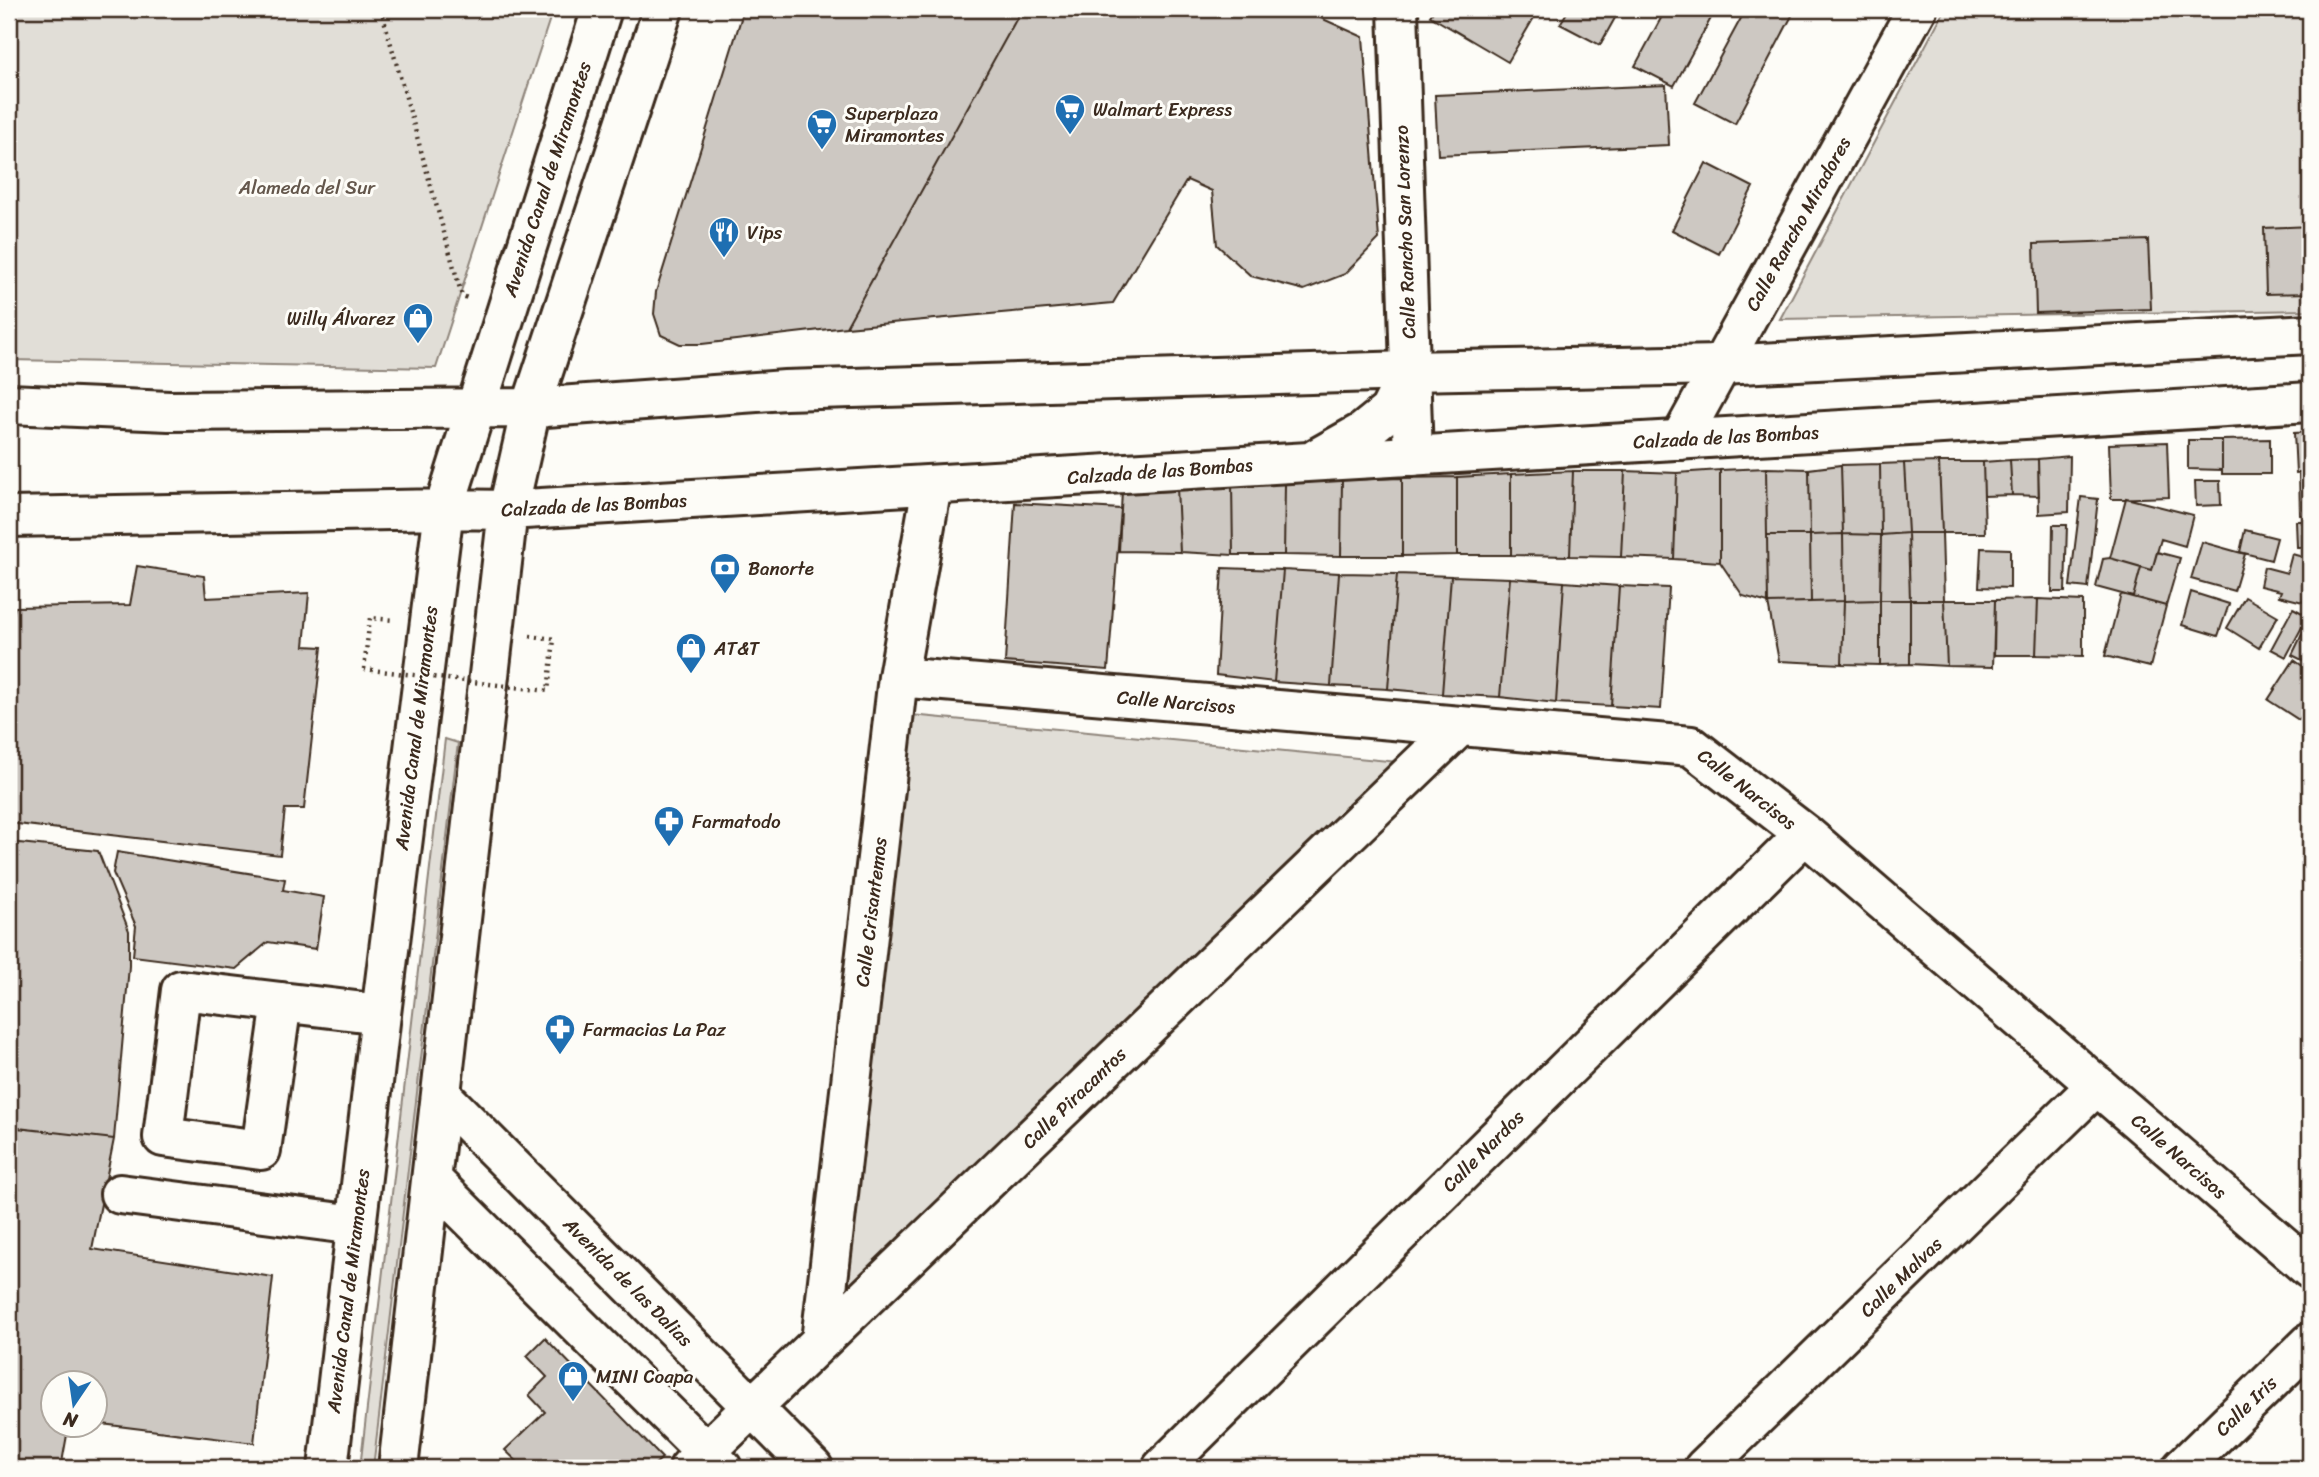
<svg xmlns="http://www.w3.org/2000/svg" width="2319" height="1477" font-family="Sriracha,sans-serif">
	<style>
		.green { fill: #e1ded7; stroke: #8e847a; stroke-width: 2 }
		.building { fill: #cdc8c2; stroke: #3b2a1e; stroke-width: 2 }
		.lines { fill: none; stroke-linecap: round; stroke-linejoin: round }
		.minor-casing { stroke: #3b2a1e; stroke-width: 44 }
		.major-casing { stroke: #3b2a1e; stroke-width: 44 }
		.path { stroke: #3b2a1e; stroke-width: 4.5; stroke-dasharray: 2 5; stroke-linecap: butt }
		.minor { stroke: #fdfcf7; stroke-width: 38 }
		.major { stroke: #fdfcf7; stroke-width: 38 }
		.path-bridge { stroke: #3b2a1e; stroke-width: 4.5; stroke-dasharray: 2 5; stroke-linecap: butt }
		.labels { text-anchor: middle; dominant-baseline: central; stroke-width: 6; stroke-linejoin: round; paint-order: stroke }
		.poi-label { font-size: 19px; fill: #3b2a1e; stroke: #fdfcf7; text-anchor: start }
		.street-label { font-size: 19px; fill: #3b2a1e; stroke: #fdfcf7 }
		.park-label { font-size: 19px; fill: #64574c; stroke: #fdfcf7 }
	</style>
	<rect width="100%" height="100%" fill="#fdfcf7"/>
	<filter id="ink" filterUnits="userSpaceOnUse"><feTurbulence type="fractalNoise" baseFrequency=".0143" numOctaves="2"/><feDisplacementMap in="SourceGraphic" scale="14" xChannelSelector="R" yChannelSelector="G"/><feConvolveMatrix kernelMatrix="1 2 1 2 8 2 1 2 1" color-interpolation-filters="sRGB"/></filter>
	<g filter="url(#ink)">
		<path class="green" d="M9,9H553L436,368L9,360Z
			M1945,9H2310V310L1780,319Z
			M911,715L1399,762L833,1315Z
			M445,739L458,743L373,1468H360Z"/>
		<path class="building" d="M744,9H1022L846,327L702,344H680L661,335L654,314L656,292Z
			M1022,9H1301L1363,37L1379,239L1345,274L1304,290L1251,276L1217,245L1212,191L1187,180L1113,303L846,327Z
			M1435,9H1539L1508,62L1430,16Z
			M1569,9H1620L1600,45L1560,24Z
			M1666,9H1716L1674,86L1635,66Z
			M1746,9L1795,10L1735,124L1695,103Z
			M1666,85L1669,145L1438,155L1435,95Z
			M1706,163L1753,187L1719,254L1672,230Z
			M2310,226V293L2266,294L2264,228Z
			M2148,240L2151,309L2036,313L2034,244Z
			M2310,432V472L2296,473L2294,433Z
			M2270,439V474H2222V440Z
			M2188,440H2222V470L2188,469Z
			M2167,442L2169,497L2111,499L2109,444Z
			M2070,456L2069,512L2039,514L2038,459Z
			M2038,459L2039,496L2012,495L2010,460Z
			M2010,460L2012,495L1984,496L1983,462Z
			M1939,462L1942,533H1908L1904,463Z
			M1939,462H1983L1985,533H1942Z
			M1904,463L1908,533L1881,535L1880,464Z
			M1880,464L1881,535L1843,534L1841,465Z
			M1841,465L1843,534L1810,535L1809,469Z
			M1766,468L1767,535L1768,603L1743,596L1720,562V470Z
			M1766,468L1809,469L1810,535H1767Z
			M1720,470V562L1674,559L1677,473Z
			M1573,471H1625L1621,557L1570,556Z
			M1573,471L1570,556L1511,555V474Z
			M1625,471L1677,473L1674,559L1621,557Z
			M2299,472H2310V515H2300Z
			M1511,474V555H1457V477Z
			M1457,477V555L1402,556V478Z
			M1402,478V556H1341L1342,480Z
			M1342,480L1341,556L1284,555L1285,484Z
			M2195,481H2220L2221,505L2196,506Z
			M1232,483L1285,484L1284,555H1233Z
			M1232,483L1233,555L1180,552L1177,487Z
			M1177,487L1180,552L1119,551L1122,490Z
			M2081,497L2098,499L2088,588L2070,586Z
			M2126,498L2193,515L2185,546L2161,539L2152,570L2110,558Z
			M1015,503L1121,509L1108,670L1005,662Z
			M2296,521H2310V547H2297Z
			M2053,525H2067L2065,592H2052Z
			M2245,530L2277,538L2271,560L2240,552Z
			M1908,533L1910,600H1880L1881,535Z
			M1908,533H1942L1944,600H1910Z
			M1843,534L1844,601L1811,602L1810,535Z
			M1843,534L1881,535L1880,600L1844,601Z
			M1767,535H1810L1811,602L1768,603Z
			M2202,542L2245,554L2234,591L2191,579Z
			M1981,548L2010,549V588L1979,587Z
			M2157,552L2180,558L2166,606L2133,597L2141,567L2152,570Z
			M2292,554L2310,559V576L2303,602L2279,596L2281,591L2260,586L2264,567L2287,573Z
			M2110,558L2141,567L2133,597L2096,587L2103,559Z
			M137,566L204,576L206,598L309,593L304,646L322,647L304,809H285L280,855L9,823V631L15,607L130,605Z
			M1222,568L1283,570L1274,682L1216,675Z
			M1283,570L1339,573L1331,686L1274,682Z
			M1339,573L1397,574L1388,689L1331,686Z
			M1397,574L1451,576L1442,694L1388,689Z
			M1451,576L1510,578L1500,697L1442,694Z
			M1510,578L1564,582L1556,703L1500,697Z
			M1564,582L1619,586L1611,706L1556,703Z
			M1619,586L1669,588L1661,709L1611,706Z
			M2191,592L2229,604L2218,636L2182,625Z
			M2121,594L2166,606L2150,667L2105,656Z
			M2245,597L2278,616L2259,648L2227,628Z
			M2038,599L2036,655H1994L1995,600Z
			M2038,599L2083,601V656L2036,655Z
			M1880,600V665L1842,664L1844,601Z
			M1880,600H1910V664L1880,665Z
			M1910,600H1944L1947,666L1910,664Z
			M1944,600H1995L1993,667L1947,666Z
			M1844,601L1842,664L1779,661L1768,603Z
			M2293,608L2308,616L2286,657L2271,649Z
			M2310,618V664L2292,655Z
			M2294,660L2310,671V703L2299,720L2268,700Z
			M9,842L98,851L129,931V966L114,1139L9,1127Z
			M117,852L285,879L283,890L324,897L316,949L268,942L236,969L133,956L136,926L113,873Z
			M9,1127L114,1139L92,1249L273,1277L254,1443L94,1423V1382H52V1424H69L61,1468H9Z
			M545,1338L662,1458L651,1468H524L505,1450L545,1412L529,1395L547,1377L527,1356Z"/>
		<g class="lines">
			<g class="minor-casing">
				<path id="minor" d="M1398,9L1413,456
					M1680,440L1917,9
					M898,677L1691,746L1805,834L2310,1269
					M282,1002L261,1150L163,1137L181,990L381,1014
					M442,1096L813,1468
					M432,1180L722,1468
					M120,1194L356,1225
					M821,1341L898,677L932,486
					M689,1468L1459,727
					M1162,1468L1805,834
					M1704,1468L2097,1085
					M2182,1468L2310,1343"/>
			</g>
			<g class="major-casing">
				<path id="major" d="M9,404L169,411L531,408L785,390L1409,371L1721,365L2310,334
					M1317,458L1363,432L1389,411L1409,371
					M9,517L444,509L508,510L2310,402
					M328,1468L381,1014L444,509L602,9
					M398,1468L508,510L531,408L663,9"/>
			</g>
			<path class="path" d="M381,9L462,296L470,299
				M530,636L554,639L548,691
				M364,669L370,618L394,620"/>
			<use href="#minor" class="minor"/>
			<use href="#major" class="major"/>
			<path class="path-bridge" d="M364,669L548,691"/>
		</g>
	</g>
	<defs>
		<g id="supermarket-pin" transform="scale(1.575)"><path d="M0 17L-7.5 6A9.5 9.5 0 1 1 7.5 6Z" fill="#1f6fb2" stroke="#fdfcf7"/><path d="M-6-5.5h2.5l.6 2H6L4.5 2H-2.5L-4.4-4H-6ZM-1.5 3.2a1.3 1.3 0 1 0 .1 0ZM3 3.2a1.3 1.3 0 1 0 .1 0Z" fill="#fff"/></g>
		<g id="restaurant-pin" transform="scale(1.575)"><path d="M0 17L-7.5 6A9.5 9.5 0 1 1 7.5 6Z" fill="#1f6fb2" stroke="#fdfcf7"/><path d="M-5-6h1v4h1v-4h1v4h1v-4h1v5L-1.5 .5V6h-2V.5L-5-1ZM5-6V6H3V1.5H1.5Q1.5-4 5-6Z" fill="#fff"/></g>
		<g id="shop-pin" transform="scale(1.575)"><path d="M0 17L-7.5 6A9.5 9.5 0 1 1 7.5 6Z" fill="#1f6fb2" stroke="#fdfcf7"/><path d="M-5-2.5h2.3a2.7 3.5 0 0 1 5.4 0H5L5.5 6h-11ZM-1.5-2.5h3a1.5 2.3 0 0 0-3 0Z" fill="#fff"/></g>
		<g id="bank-pin" transform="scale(1.575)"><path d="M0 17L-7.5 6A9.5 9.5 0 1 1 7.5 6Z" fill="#1f6fb2" stroke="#fdfcf7"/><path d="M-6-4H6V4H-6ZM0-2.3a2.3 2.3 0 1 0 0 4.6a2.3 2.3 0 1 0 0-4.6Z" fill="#fff"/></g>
		<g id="pharmacy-pin" transform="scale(1.575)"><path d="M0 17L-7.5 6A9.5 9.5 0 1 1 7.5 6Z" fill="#1f6fb2" stroke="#fdfcf7"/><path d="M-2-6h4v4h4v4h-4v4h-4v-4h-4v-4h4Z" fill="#fff"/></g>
	</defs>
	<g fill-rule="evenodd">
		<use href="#supermarket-pin" x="1070" y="109"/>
		<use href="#supermarket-pin" x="822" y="124"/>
		<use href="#restaurant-pin" x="724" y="232"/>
		<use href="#shop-pin" x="418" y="318"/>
		<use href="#bank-pin" x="725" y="568"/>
		<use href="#shop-pin" x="691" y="648"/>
		<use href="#pharmacy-pin" x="669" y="821"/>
		<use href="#pharmacy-pin" x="560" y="1029"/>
		<use href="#shop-pin" x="573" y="1376"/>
	</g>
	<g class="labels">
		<g class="poi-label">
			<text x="1093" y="109">Walmart Express</text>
			<text x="845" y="113">Superplaza<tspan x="845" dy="22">Miramontes</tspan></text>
			<text x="747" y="232">Vips</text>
			<text x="395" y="318" text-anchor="end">Willy Álvarez</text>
			<text x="748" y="568">Banorte</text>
			<text x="714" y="648">AT&amp;T</text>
			<text x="692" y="821">Farmatodo</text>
			<text x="583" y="1029">Farmacias La Paz</text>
			<text x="596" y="1376">MINI Coapa</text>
		</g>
		<g class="street-label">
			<text transform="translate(547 179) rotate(-72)">Avenida Canal de Miramontes</text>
			<text transform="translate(1798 224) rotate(-61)">Calle Rancho Miradores</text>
			<text transform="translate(1405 232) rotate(-92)">Calle Rancho San Lorenzo</text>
			<text transform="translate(1726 437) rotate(-3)">Calzada de las Bombas</text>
			<text transform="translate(1160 471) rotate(-4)">Calzada de las Bombas</text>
			<text transform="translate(594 505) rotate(-3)">Calzada de las Bombas</text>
			<text transform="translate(1176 702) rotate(5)">Calle Narcisos</text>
			<text transform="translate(416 728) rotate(-83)">Avenida Canal de Miramontes</text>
			<text transform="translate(1747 789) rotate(38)">Calle Narcisos</text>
			<text transform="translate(871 912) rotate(-83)">Calle Crisantemos</text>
			<text transform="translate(1074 1098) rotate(-44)">Calle Piracantos</text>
			<text transform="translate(1483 1151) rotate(-45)">Calle Nardos</text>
			<text transform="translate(2179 1156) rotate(41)">Calle Narcisos</text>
			<text transform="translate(1901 1277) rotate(-44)">Calle Malvas</text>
			<text transform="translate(628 1282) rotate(45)">Avenida de las Dalias</text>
			<text transform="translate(348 1291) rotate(-83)">Avenida Canal de Miramontes</text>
			<text transform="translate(2246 1406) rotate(-44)">Calle Iris</text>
		</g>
		<g class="park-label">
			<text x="307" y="187">Alameda del Sur</text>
		</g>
	</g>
	<rect width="2319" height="1477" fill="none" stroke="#fdfcf7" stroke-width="35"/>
	<rect x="18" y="18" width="2284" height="1442" fill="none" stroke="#3b2a1e" stroke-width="2.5" filter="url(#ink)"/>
	<g transform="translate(74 1404) rotate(193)"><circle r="33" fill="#fdfcf7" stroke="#afa8a0" stroke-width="2"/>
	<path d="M0-5L12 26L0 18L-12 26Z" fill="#1f6fb2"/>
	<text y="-10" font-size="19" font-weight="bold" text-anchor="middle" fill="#3b2a1e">N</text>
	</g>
</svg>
